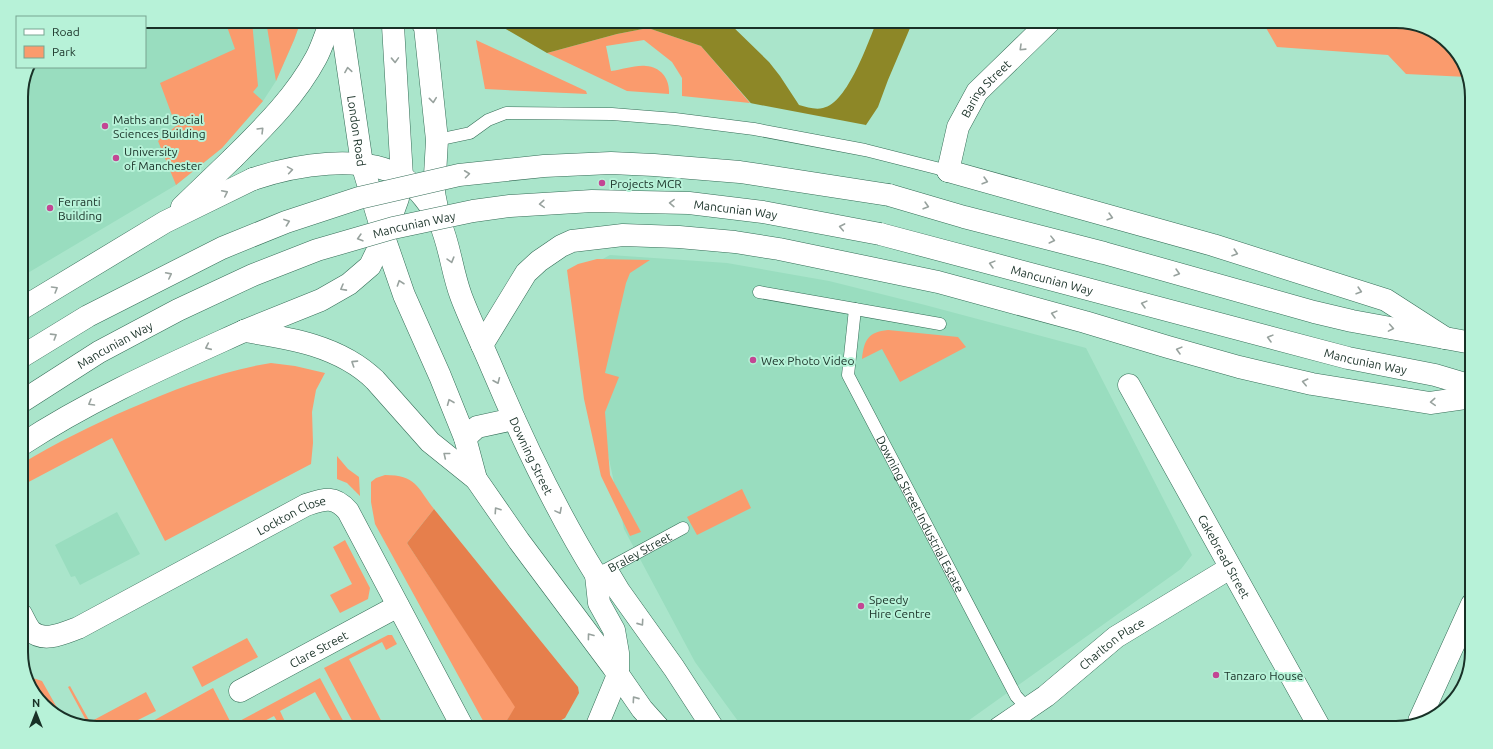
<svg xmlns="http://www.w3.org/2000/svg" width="1493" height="749" font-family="Ubuntu,sans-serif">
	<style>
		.built { fill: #99ddbf }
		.green { fill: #fa9b6d }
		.forest { fill: #e67f4c }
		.water { fill: #8d8727 }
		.pier { fill: #aae5cb }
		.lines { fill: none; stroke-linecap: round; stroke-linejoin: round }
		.service-casing { stroke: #356d57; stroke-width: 13 }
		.minor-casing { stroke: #356d57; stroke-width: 23 }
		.primary-casing { stroke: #356d57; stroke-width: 23 }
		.trunk-casing { stroke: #356d57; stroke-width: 23 }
		.motorway-casing { stroke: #356d57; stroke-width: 23 }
		.service { stroke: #fff; stroke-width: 12 }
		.minor { stroke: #fff; stroke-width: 22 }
		.primary { stroke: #fff; stroke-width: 22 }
		.trunk { stroke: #fff; stroke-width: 22 }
		.motorway { stroke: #fff; stroke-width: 22 }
		.motorway-bridge-casing { stroke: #356d57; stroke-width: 23; stroke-linecap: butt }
		.motorway-bridge { stroke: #fff; stroke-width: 22 }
		.oneway { stroke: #98a29e }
		.poi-dot { fill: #c34694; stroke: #b7f2d8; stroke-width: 1.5 }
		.labels { text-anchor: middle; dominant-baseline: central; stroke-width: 4; stroke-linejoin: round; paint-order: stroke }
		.street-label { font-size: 12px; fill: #193127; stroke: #b7f2d8 }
		.poi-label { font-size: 12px; fill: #193127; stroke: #b7f2d8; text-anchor: start }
		.rim { fill: none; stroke: #193127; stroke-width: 2 }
	</style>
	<rect width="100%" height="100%" fill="#aae5cb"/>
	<path class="built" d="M145,21H301L294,40L276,81L263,101L222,148L176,185L21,277V93L33,67H145Z
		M610,255L727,263L829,281L925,305L1086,348L1192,555L1181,569L958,728H743L695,662L624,529L570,277Z
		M117,512L140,554L80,585L75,576L71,577L55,545Z
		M1469,663L1464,685L1454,697Z"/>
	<path class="green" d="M225,21H252L258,86L253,92L263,101L222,148L176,185L158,141L176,126L160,83L235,49Z
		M266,21H301L294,40L276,81Z
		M1262,21H1396L1429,29L1459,55L1467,77L1406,74L1388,55L1277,47Z
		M648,28L701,46L750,103L682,96V78L672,62L644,40L606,46L611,71C622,70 634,65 646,66C661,67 670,79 669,94L627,91L547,53L617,34Z
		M476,40L586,91L587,94L485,89Z
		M597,259L650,260L630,273L626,283L605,373L619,377L605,412L610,475L641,532L630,536L601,476L584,399L567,270L578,264Z
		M888,330L958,337L966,347L900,382L882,349L862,359C864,340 868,332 888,330Z
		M271,363L295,366L325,373L316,390L312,412L313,443L311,464L165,541L112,438L21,486V464C56,443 92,425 129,409C175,389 221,371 271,363Z
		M337,456L348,469L359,477L360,496L347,483L337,479Z
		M385,475C416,475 417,487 434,509L407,543L516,707L507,720L498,728H487L375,524L371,502V482L376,478Z
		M742,489L751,508L697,535L687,517Z
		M345,540L370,588L368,599L340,613L330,595L352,584L333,547Z
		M388,635H392L397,644L386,650L382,642L349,659L385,728H356L324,668Z
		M247,638L258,657L202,687L192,667Z
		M25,664L33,678L42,681L64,720L34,694L24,665Z
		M320,678L347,728H335L315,692L280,711L288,728H281L274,716L251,728H140L213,688L232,725Z
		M70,686L90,722L146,692L156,711L122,728H97L89,726L68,687Z"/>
	<path class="forest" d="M434,509L578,687L579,693L565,718L547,728H498L507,720L515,707L407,543Z"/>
	<path class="water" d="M522,21H727L769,62L780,76L799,105C807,107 815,110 823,108C848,103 868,42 877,21H913L888,80L878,107L866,125L841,142L769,124L701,46L648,28L617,34L547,53L504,28Z"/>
	<path class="pier" d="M750,103L866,125L864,130L841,144L785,137L768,125L756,113Z"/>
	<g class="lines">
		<g class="service-casing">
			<g id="service">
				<path d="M437,140L470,133L488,120L506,113L612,114L675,119L754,129L865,150L948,171"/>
				<path d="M759,292L940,324"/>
				<path id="s1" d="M855,309L848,375L1016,696L1028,709"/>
				<path id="s2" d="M598,574L683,528"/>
			</g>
		</g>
		<g class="minor-casing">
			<g id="minor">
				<path id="s3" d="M948,171L958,127L977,92L1050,21"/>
				<path id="s4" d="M1129,385L1320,728"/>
				<path id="s5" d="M21,614C24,619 27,627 31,631C44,643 64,633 78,628L306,505C324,499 334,495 348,511L463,728"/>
				<path id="s6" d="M240,691L398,606"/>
				<path d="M1419,721L1472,604"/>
				<path d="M596,728L618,675"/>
				<path id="s7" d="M999,728L1046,696L1116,637L1230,568"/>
			</g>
		</g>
		<g class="primary-casing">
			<g id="primary">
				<path id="s8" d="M341,21L362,164L384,237"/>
				<path d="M421,21L425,27L437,140L434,193L440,223"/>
				<path d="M233,158C264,127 295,97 316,58C322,47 326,33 331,21"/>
				<path d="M244,331L321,300L349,284L370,266L384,237L398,198L402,177L393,26L395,21"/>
			</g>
		</g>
		<g class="trunk-casing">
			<g id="trunk">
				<path d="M948,171L1213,245L1386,300L1445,338L1472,343"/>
				<path id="s9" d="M253,179C295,165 362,153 402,177C417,186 433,208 440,223C450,246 452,272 461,296C470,320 482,344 492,368C522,439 555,509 596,575L610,576L619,591L674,668L713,728"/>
				<path d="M384,237L404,295L440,376L465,438L476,479L519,541L613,667L642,709L659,728"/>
				<path d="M244,331C290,338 340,346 375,380L430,442L476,479"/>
				<path d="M482,345L526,273L539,261L561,246L572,241L623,235L679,237L735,242L779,249L938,282L1085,322L1168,347L1239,367L1312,384L1430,403L1472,397"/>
				<path d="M465,438L477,427L514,419"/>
				<path d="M596,575L599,603L614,630L618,653V675"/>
			</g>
		</g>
		<g class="motorway-casing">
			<g id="motorway">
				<path d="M889,195L964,217L1104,253L1314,312L1352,321L1445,338"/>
				<path d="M182,207L233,158"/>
				<path id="s10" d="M880,234L1348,358L1435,375L1472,386"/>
				<path d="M21,309L165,222L253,179"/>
				<path d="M21,445C91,399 167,366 244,331"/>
			</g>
		</g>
		<use href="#service" class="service"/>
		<use href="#minor" class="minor"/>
		<use href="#primary" class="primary"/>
		<use href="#trunk" class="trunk"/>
		<use href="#motorway" class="motorway"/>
		<g class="motorway-bridge-casing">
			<g id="motorway-bridge">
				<path d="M21,357L88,316L222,248L286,222L359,198L459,175L544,166L611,163L654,165L740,172L889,195"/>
				<path id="s11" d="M21,402L99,352L178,310L253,275L317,250L393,228L473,211L510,206L592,201L689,203L763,212L880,234"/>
			</g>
		</g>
		<use href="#motorway-bridge" class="motorway-bridge"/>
	</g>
	<defs><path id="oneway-chevron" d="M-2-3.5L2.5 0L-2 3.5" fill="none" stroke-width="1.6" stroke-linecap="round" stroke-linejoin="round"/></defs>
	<g class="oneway">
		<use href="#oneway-chevron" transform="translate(1022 48) rotate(136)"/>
		<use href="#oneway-chevron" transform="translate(395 60) rotate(88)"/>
		<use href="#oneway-chevron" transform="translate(348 70) rotate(-99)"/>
		<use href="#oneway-chevron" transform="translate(433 100) rotate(84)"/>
		<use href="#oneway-chevron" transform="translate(261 130) rotate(-45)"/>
		<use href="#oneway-chevron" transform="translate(290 170) rotate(-9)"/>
		<use href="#oneway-chevron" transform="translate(467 174) rotate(-7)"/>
		<use href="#oneway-chevron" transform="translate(985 181) rotate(16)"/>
		<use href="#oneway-chevron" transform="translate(225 193) rotate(-26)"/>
		<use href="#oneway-chevron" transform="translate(672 203) rotate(-178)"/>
		<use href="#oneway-chevron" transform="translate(542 204) rotate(176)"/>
		<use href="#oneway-chevron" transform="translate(926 206) rotate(16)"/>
		<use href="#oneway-chevron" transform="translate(1110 217) rotate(16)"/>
		<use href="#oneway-chevron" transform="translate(287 222) rotate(-20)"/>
		<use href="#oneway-chevron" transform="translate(842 227) rotate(-169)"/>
		<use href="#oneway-chevron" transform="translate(360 238) rotate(164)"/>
		<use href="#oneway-chevron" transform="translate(1052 240) rotate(14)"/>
		<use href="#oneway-chevron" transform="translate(1235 253) rotate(18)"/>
		<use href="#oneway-chevron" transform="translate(451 260) rotate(74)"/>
		<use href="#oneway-chevron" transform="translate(992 264) rotate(-165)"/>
		<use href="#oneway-chevron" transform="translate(1177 273) rotate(16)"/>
		<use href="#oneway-chevron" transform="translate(169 275) rotate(-27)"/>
		<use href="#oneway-chevron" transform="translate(400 283) rotate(-109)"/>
		<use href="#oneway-chevron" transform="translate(343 288) rotate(151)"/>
		<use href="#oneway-chevron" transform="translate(55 289) rotate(-31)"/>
		<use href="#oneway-chevron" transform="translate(1359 291) rotate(17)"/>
		<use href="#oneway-chevron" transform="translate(1144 304) rotate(-165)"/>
		<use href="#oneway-chevron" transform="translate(1054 314) rotate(-165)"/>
		<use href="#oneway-chevron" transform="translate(1391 328) rotate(10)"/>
		<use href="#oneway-chevron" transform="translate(54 336) rotate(-32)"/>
		<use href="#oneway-chevron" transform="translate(1270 338) rotate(-165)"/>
		<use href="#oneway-chevron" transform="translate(208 347) rotate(156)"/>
		<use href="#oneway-chevron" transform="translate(1179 350) rotate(-165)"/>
		<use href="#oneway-chevron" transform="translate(354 363) rotate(-147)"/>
		<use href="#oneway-chevron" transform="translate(497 381) rotate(67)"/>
		<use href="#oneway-chevron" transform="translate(1305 382) rotate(-167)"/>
		<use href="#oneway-chevron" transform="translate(450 402) rotate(-112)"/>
		<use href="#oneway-chevron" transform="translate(1433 402) rotate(176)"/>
		<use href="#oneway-chevron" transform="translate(91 403) rotate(150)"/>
		<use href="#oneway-chevron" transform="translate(446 455) rotate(-141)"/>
		<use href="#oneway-chevron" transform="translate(497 510) rotate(-124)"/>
		<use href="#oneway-chevron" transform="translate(559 511) rotate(62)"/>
		<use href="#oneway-chevron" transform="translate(641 623) rotate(55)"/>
		<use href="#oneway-chevron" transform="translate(590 636) rotate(-127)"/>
		<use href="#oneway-chevron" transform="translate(635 699) rotate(-125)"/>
	</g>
	<g class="poi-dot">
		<circle cx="105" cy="126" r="4"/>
		<circle cx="116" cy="158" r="4"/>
		<circle cx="602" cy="183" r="4"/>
		<circle cx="50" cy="208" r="4"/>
		<circle cx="753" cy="360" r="4"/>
		<circle cx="861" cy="606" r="4"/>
		<circle cx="1216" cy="675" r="4"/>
	</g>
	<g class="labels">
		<g class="street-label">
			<text stroke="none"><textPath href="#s3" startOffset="93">Baring Street</textPath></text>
			<text stroke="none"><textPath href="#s8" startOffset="111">London Road</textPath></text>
			<text stroke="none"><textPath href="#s11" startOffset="758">Mancunian Way</textPath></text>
			<text stroke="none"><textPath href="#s11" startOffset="434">Mancunian Way</textPath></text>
			<text stroke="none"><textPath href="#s10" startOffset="178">Mancunian Way</textPath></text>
			<text stroke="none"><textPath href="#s11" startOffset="110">Mancunian Way</textPath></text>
			<text stroke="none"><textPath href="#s10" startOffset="502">Mancunian Way</textPath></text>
			<text stroke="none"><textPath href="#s9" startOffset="464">Downing Street</textPath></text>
			<text stroke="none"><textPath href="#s1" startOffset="223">Downing Street Industrial Estate</textPath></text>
			<text stroke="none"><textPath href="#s5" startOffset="311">Lockton Close</textPath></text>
			<text stroke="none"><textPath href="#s2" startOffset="47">Braley Street</textPath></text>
			<text stroke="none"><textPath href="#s4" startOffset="196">Cakebread Street</textPath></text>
			<text stroke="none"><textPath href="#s7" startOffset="141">Charlton Place</textPath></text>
			<text stroke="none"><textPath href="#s6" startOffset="89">Clare Street</textPath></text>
		</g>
		<g class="poi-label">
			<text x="113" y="119">Maths and Social<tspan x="113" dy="14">Sciences Building</tspan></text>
			<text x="124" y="151">University<tspan x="124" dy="14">of Manchester</tspan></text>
			<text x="610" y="183">Projects MCR</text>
			<text x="58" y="201">Ferranti<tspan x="58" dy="14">Building</tspan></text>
			<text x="761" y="360">Wex Photo Video</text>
			<text x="869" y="599">Speedy<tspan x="869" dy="14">Hire Centre</tspan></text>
			<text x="1224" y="675">Tanzaro House</text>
		</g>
	</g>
	<path d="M0 0H1493V749H0ZM97 28H1396A69 69 0 0 1 1465 97V652A69 69 0 0 1 1396 721H97A69 69 0 0 1 28 652V97A69 69 0 0 1 97 28Z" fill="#b7f2d8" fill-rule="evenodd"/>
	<path class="rim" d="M97 28H1396A69 69 0 0 1 1465 97V652A69 69 0 0 1 1396 721H97A69 69 0 0 1 28 652V97A69 69 0 0 1 97 28Z"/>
	<rect x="16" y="16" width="130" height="52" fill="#b7f2d8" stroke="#78a591"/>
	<rect x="24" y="29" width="20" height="6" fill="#ffffff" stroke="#78a591"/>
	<text x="52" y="36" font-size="12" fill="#193127">Road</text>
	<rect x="24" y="46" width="20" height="12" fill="#fa9b6d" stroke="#78a591"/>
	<text x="52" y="56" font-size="12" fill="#193127">Park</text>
	<g transform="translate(36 713)" stroke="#b7f2d8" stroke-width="3" paint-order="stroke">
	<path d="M0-3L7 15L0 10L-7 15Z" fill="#193127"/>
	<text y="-6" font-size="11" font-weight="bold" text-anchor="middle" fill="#193127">N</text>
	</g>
</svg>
